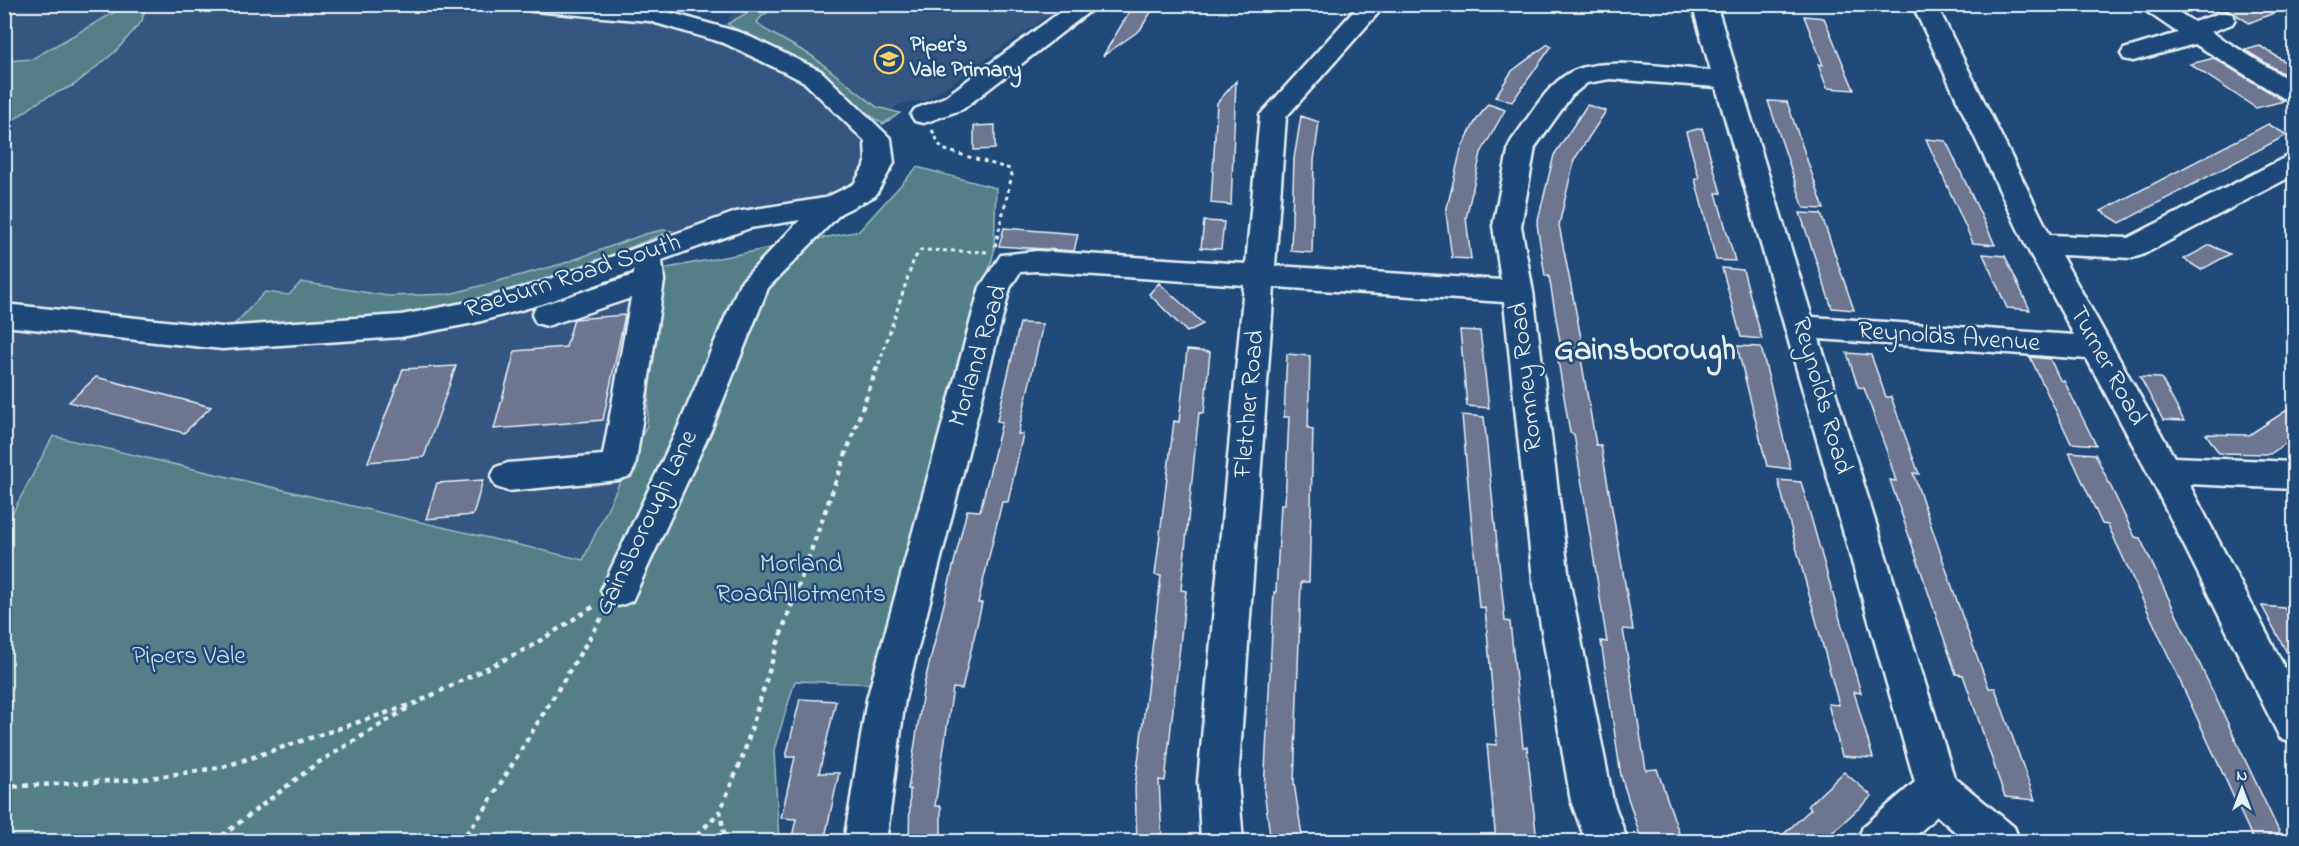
<svg xmlns="http://www.w3.org/2000/svg" width="2299" height="846" font-family="'Indie Flower',sans-serif">
	<style>
		.built { fill: #365780 }
		.green { fill: #547f87; stroke: #9eb8c0; stroke-width: 1.5 }
		.building { fill: #6d748f; stroke: #e8f1f8; stroke-width: 1.5 }
		.lines { fill: none; stroke-linecap: round; stroke-linejoin: round }
		.minor-casing { stroke: #e8f1f8; stroke-width: 5 }
		.path-far1 { stroke: #e8f1f8; stroke-width: 3; stroke-dasharray: 4 4; stroke-linecap: butt }
		.path { stroke: #e8f1f8; stroke-width: 4.5; stroke-dasharray: 5 5; stroke-linecap: butt }
		.minor { fill: #1f4a7a; fill-rule: evenodd }
		.labels { text-anchor: middle; dominant-baseline: central; stroke-width: 5; stroke-linejoin: round; paint-order: stroke }
		.far-poi-label { font-size: 22px; font-weight: bold; fill: #e8f1f8; stroke: #1f4a7a; text-anchor: start }
		.street-label { font-size: 26px; fill: #e8f1f8; stroke: #1f4a7a }
		.park-label { font-size: 26px; fill: #d2e0e7; stroke: #1f4a7a }
		.district-label { font-size: 32px; font-weight: bold; fill: #e8f1f8; stroke: #1f4a7a }
	</style>
	<rect width="100%" height="100%" fill="#1f4a7a"/>
	<filter id="ink" filterUnits="userSpaceOnUse"><feTurbulence type="fractalNoise" baseFrequency=".0167" numOctaves="2"/><feDisplacementMap in="SourceGraphic" scale="12" xChannelSelector="R" yChannelSelector="G"/><feConvolveMatrix kernelMatrix="1 2 1 2 8 2 1 2 1" color-interpolation-filters="sRGB"/></filter>
	<g filter="url(#ink)">
		<path class="built" d="M533,4L651,14L812,76L878,139L880,163L831,206L776,201L657,270L647,425L583,560L54,436L5,527V5Z
			M751,4L1064,5L927,100L900,104L881,118L728,17Z"/>
		<path class="green" d="M127,5H146L142,21L115,52L74,85L43,99L5,126V61L32,59Z
			M761,5H779L762,16L757,22L764,29L812,56L877,107L900,113L883,124L788,58L727,24Z
			M917,167L996,188L994,252L876,684L795,681L774,750L779,841L5,842V527L53,436L583,560L647,425L657,270L859,231Z
			M663,230L671,231C564,275 455,315 339,326C303,329 266,328 230,329L265,292L289,295L301,282L388,296L450,294L562,264L645,234Z"/>
		<path class="building" d="M1134,4H1156L1140,30L1103,56Z
			M2214,4H2294V5L2249,23L2232,12Z
			M1804,16L1824,18L1854,90L1827,88L1818,64L1823,65Z
			M1548,44L1551,47L1512,102L1495,97L1512,71Z
			M2260,46L2295,68V81L2245,50Z
			M2214,58L2284,101L2256,108L2190,64Z
			M1236,81L1231,205L1211,203L1217,103Z
			M1768,101L1787,102L1824,209L1804,208Z
			M1488,104L1505,110L1481,153L1466,218L1471,259L1452,258L1446,212L1461,149L1475,122Z
			M1587,105L1606,111L1574,160L1559,225L1584,353H1580L1596,445H1601L1633,630L1623,629L1646,770L1657,769L1682,842H1642L1621,776L1601,641L1607,642L1574,434L1570,433L1558,360H1563L1549,276H1545L1537,224L1554,155Z
			M1301,116L1319,122L1314,161L1312,253L1291,251L1294,159Z
			M2268,124L2287,135L2120,223L2101,211Z
			M995,125V149L974,150V126Z
			M1702,128L1721,193H1716L1735,261L1716,260L1695,179L1699,178L1686,132Z
			M1926,139L1946,141L1995,245L1973,243Z
			M1800,213L1821,214L1854,310L1832,308Z
			M1204,221L1224,222L1221,249L1201,248Z
			M1004,228L1078,234L1074,251L999,246Z
			M2210,245L2230,254L2201,270L2184,259Z
			M1983,254L2005,256L2030,310L2007,308Z
			M1722,268L1743,270L1762,339L1741,337Z
			M1159,283L1192,313L1203,324L1187,332L1149,294Z
			M625,315L603,420L494,429L515,351L566,347L574,319Z
			M1020,323L1043,324L1018,434H1023L1008,502H1002L978,603H982L962,689L953,688L935,806H941V842H909L910,789H908L924,685L967,510L980,511L1002,422L997,421Z
			M1460,330L1480,331L1489,408L1467,406Z
			M1737,346L1761,347L1791,469L1767,466Z
			M1187,350L1210,352L1204,413H1199L1196,440L1181,590L1186,591L1165,781L1159,780L1162,842H1137L1135,787L1161,576L1155,575L1174,421L1179,422Z
			M1847,353L1871,355L1886,397H1891L1919,474L1913,473L1966,627L1989,688H1995L2035,800L2005,797L1963,675L1956,674L1890,480L1896,481L1887,452L1864,388L1858,387Z
			M1287,354L1310,356L1308,428L1313,429L1309,582H1301L1294,783L1303,842H1271L1264,791L1274,592H1276L1281,504H1285L1289,417H1284Z
			M2030,357L2050,359L2060,380L2064,381L2096,445L2071,443Z
			M456,366L424,457L368,462L403,369Z
			M96,377L211,407L184,433L69,402Z
			M2140,377L2161,378L2184,421L2163,420Z
			M2295,405V437L2270,454L2219,453L2206,434L2249,435Z
			M1462,415L1484,417L1505,621L1510,622L1523,747H1527L1537,842H1496L1487,744L1497,745L1485,608L1479,607Z
			M2069,452L2095,454L2135,537L2140,538L2284,842L2253,839L2108,525L2102,524Z
			M483,480L473,515L426,519L437,483Z
			M1778,480L1801,482L1861,693L1854,692L1873,758L1842,756L1828,704L1839,705Z
			M2262,606L2284,608L2295,626V668Z
			M800,699L836,701L819,773H839L824,842H791L796,819L781,818L795,757H786Z
			M1844,772L1872,796L1822,842H1775L1811,809L1808,806Z"/>
		<g class="lines">
			<g class="minor-casing">
				<path id="minor" d="M521,4L651,7L742,33L821,71L891,139L894,163L875,196L841,213L768,288L711,430L637,590L632,601L619,606L606,601L601,590L677,430L740,283L800,220L750,228L662,260L664,281L635,467L630,476L618,480L508,491L496,487L491,477L496,467L508,463L603,455L631,298L547,326L536,323L532,315L536,307L634,275V271L542,304L474,323L401,337L222,349L4,326V304L222,327L401,315L474,301L533,285L736,212L825,198L854,184L866,163L865,141L803,81L724,43L649,21L533,11L525,9Z
					M1071,4H1099L963,109L924,123L915,121L911,115L915,109L945,97Z
					M1360,4H1386L1286,117L1275,266L1501,280L1493,226L1509,146L1512,140C1529,118 1545,87 1569,73C1598,55 1677,68 1711,71L1692,4H1716L1812,317L2074,335L2025,244L1912,4H1936L2050,235L2128,238L2284,158L2294,155V175L2142,255L2132,258L2061,255L2174,457L2294,462V489L2189,484L2294,686V743L2280,738L2148,473L2087,359L1819,339L1954,777L2014,827L2020,842H1967L1937,816L1909,842H1857L1863,827L1915,782L1716,87L1610,79L1587,83L1572,95L1535,147L1521,226L1533,292L1569,579L1613,801L1628,842H1586L1571,801L1533,579L1504,302L1274,287L1238,781L1243,842H1201L1198,781L1244,285L1037,271L1020,272L1010,288L905,699L886,842H844L867,699L980,287L1001,255L1037,251L1246,264L1260,115Z
					M2136,4H2166L2194,22L2223,12L2232,14L2235,19L2232,24L2211,32L2294,83V102L2285,99L2195,44L2133,61L2124,59L2121,54L2124,49L2178,33Z"/>
			</g>
			<path class="path-far1" d="M932,130L942,149L1010,169L1012,175L995,247
				M879,364L914,259L921,250L990,252"/>
			<path class="path" d="M4,787L143,779L223,767L416,703L530,647L596,605
				M214,842L316,764L408,708
				M460,842L485,809L606,611
				M691,842L720,811
				M731,842L724,834L720,811L743,756L777,645L879,362"/>
			<use href="#minor" class="minor"/>
		</g>
	</g>
	<defs>
		<g id="school-ring" transform="scale(1.5)"><circle r="9.5" fill="#1f4a7a" stroke="#ffd166" stroke-width="1.5"/><path d="M0-5L7-2L0 1L-7-2ZM-4 1L0 2.5L4 1V4Q0 6-4 4Z" fill="#ffd166"/></g>
	</defs>
	<g fill-rule="evenodd">
		<use href="#school-ring" x="889" y="59"/>
	</g>
	<g class="labels">
		<g class="far-poi-label">
			<text x="910" y="46">Piper's<tspan x="910" dy="25">Vale Primary</tspan></text>
		</g>
		<g class="street-label">
			<text transform="translate(573 277) rotate(-18)">Raeburn Road South</text>
			<text transform="translate(1949 338) rotate(4)">Reynolds Avenue</text>
			<text transform="translate(979 356) rotate(-73)">Morland Road</text>
			<text transform="translate(2107 366) rotate(61)">Turner Road</text>
			<text transform="translate(1527 377) rotate(-96)">Romney Road</text>
			<text transform="translate(1821 396) rotate(74)">Reynolds Road</text>
			<text transform="translate(1250 404) rotate(-85)">Fletcher Road</text>
			<text transform="translate(647 523) rotate(-64)">Gainsborough Lane</text>
		</g>
		<g class="park-label">
			<text x="801" y="565">Morland<tspan x="801" dy="30">RoadAllotments</tspan></text>
			<text x="189" y="657">Pipers Vale</text>
		</g>
		<g class="district-label">
			<text x="1645" y="351">Gainsborough</text>
		</g>
	</g>
	<rect width="2299" height="846" fill="none" stroke="#1f4a7a" stroke-width="24"/>
	<rect x="12" y="12" width="2275" height="822" fill="none" stroke="#e8f1f8" stroke-width="2" filter="url(#ink)"/>
	<g transform="translate(2242 789)" stroke="#1f4a7a" stroke-width="4.5" paint-order="stroke">
	<path d="M0-4.5L10 22L0 15L-10 22Z" fill="#e8f1f8"/>
	<text y="-9" font-size="16" font-weight="bold" text-anchor="middle" fill="#e8f1f8">N</text>
	</g>
</svg>
